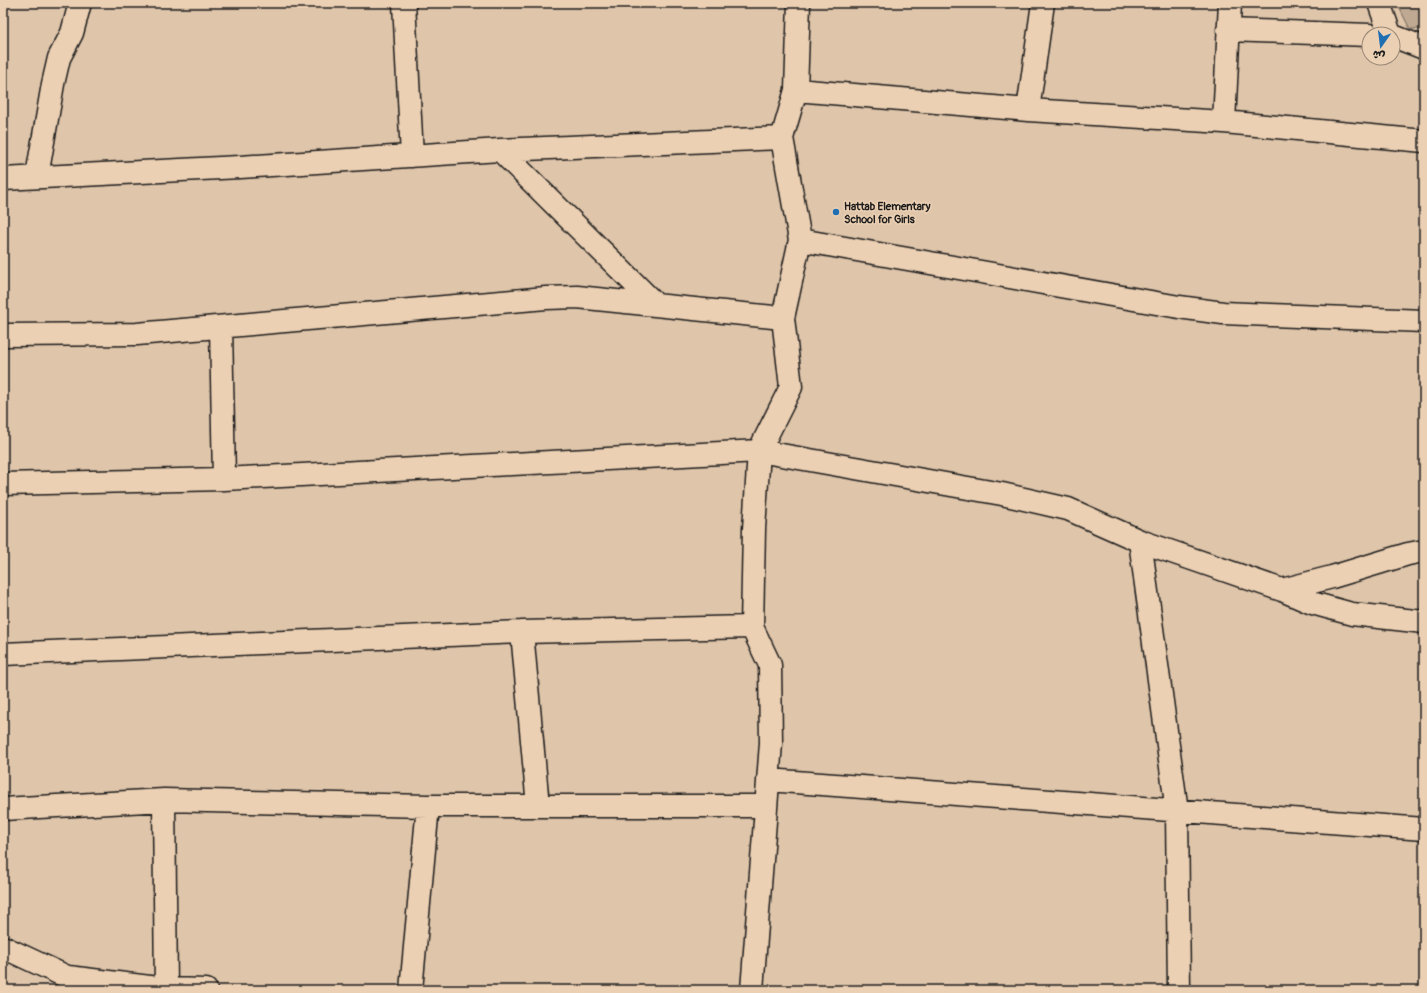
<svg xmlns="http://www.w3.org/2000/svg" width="1427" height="993" font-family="Pangolin,'Playpen Sans Arabic',sans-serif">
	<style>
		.green { fill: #bfa992; stroke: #6e6257 }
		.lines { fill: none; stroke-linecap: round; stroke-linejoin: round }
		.street-casing { stroke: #1c1c1c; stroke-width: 25 }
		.street { stroke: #ecd0b3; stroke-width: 22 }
		.poi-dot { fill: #1f6fb2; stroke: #ecd0b3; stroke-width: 1.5 }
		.labels { text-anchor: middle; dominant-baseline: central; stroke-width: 3; stroke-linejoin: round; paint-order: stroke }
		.poi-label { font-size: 11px; font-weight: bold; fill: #1c1c1c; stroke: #ecd0b3; text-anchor: start }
	</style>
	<rect width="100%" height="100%" fill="#dfc5aa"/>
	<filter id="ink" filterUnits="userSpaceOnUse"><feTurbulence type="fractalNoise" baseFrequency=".025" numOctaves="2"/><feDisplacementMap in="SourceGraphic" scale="8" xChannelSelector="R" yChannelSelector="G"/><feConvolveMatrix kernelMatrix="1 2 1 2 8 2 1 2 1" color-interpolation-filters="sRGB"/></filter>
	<g filter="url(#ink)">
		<path class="green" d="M1397,3H1424V29H1410Z"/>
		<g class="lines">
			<g class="street-casing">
				<path id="street" d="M404,3L412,156
					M1379,3L1390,34
					M1228,30L1369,35
					M1393,36L1424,48
					M796,90L1028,110L1224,122L1424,141
					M1028,110L1043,3
					M1224,122L1230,3
					M500,150L656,305
					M37,176L53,84L59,58L72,33L80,3
					M3,179L240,167L500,150L782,138
					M800,240L1179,307L1223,313L1424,321
					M221,327L224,479
					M3,335L137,334L546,298L577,297L783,318
					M3,484L224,479L759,451L1002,494L1068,509L1140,541L1282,590L1312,603L1352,614L1424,622
					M1140,541L1177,811L1179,990
					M1282,590L1332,577L1408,554L1424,551
					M522,632L538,806
					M3,654L522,632L752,627
					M768,780L1424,829
					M164,800L166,989
					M3,809L164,800L428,806H766
					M3,947L80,983
					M68,977L166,989L206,990
					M411,990L428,806
					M752,990L771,743L770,665L752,627L754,529L759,451L791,387L783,318L800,240L782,138L796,90L799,3"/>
			</g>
			<use href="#street" class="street"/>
		</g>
	</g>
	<circle class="poi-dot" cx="836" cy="212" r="4"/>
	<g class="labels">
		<g class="poi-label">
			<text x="844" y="206">Hattab Elementary<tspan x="844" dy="13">School for Girls</tspan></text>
		</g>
	</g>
	<rect width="1427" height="993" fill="none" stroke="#ecd0b3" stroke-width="16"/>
	<rect x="8" y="8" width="1411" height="977" fill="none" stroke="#1c1c1c" stroke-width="1.5" filter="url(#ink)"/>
	<g transform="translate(1381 46) rotate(194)"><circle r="19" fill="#ecd0b3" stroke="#998877"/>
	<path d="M0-3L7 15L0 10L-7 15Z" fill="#1f6fb2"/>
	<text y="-6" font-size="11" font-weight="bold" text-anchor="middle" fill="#1c1c1c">ش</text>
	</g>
</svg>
